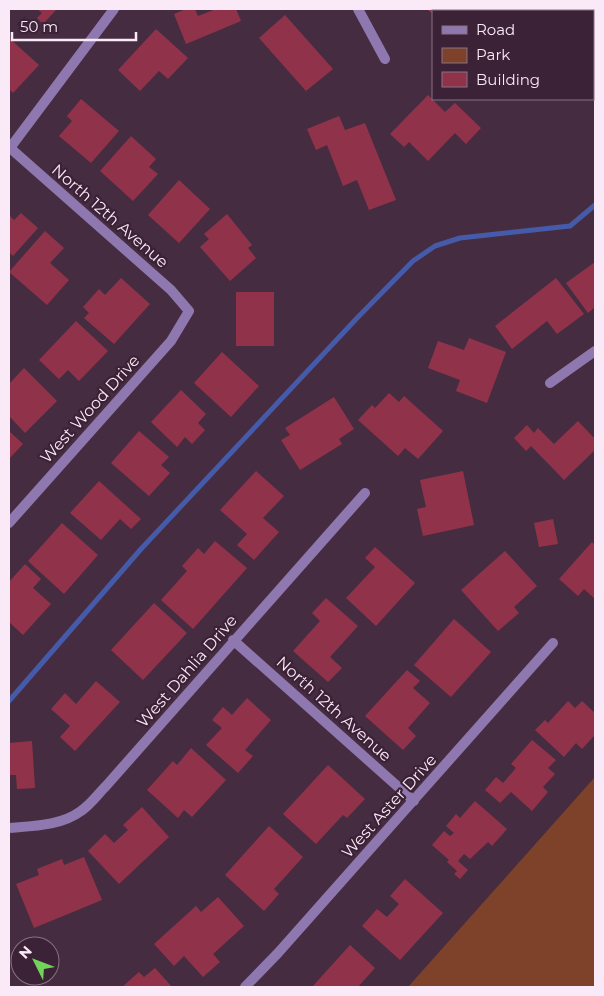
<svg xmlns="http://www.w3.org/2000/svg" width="604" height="996" font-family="Montserrat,sans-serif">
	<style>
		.green { fill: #7e422b }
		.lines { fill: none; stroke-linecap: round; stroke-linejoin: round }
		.stream { stroke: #455ba9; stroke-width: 5 }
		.building { fill: #90334a }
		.street { stroke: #8e78af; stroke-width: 10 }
		.labels { text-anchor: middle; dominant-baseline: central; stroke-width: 4.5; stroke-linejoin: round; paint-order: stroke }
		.street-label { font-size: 16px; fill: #fae9f6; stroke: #3b2236 }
	</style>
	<rect width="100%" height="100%" fill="#462c40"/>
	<path class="green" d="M595,777V987H408Z"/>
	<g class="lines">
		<path class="stream" d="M9,701L141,549L358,317L413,261L435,246L460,238L570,226L595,205"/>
	</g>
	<path class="building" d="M37,9H57L43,24L37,18L42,13Z
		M186,9H195L198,16L216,9H236L241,21L186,44L174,14Z
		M426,9H450L448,11H434L432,13Z
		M285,15L333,69L306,91L259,38Z
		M156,29L188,58L168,79L159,71L140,91L118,70Z
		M9,38L39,65L13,93L9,89Z
		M428,95L445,112L455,103L481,128L466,144L455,133L428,161L409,142L404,147L390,134Z
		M81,99L119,131L91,163L59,136L72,121L67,116Z
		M339,116L345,130L365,123L396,200L369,210L357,180L343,186L327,145L316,150L307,129Z
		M131,136L156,159L149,167L158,174L133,201L100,171Z
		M179,180L210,209L179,243L148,215Z
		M21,213L38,228L13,256L9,252V215L14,220Z
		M227,214L252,245L248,248L256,258L230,281L200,247L209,239L204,234Z
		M45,231L64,248L50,263L69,280L47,305L9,272Z
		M595,262V307L588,313L566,283Z
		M121,278L150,304L114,344L84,318L89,313L83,307L99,289L105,295Z
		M556,278L584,314L557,334L547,321L512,349L495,326Z
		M236,292H274V346H236Z
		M76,321L108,351L79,381L68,370L59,379L39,360Z
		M469,338L506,352L487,403L456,391L460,380L428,368L438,341L464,350Z
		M222,352L259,386L231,417L194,383Z
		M24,368L57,401L25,433L9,416V384Z
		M181,390L206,414L198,423L205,430L192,444L185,437L177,447L151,422Z
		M389,393L399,402L404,396L443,431L418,459L405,448L398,456L358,420L372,405L375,408Z
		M334,397L354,429L339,439L342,444L300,470L281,440L290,435L285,428Z
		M578,421L595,439V450L564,480L531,446L526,451L514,438L527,425L534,433L538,428L554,444Z
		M9,431L23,444L9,459Z
		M139,431L169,457L161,465L170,473L149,496L111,463Z
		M256,471L284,496L263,518L279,532L254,560L237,545L247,534L220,510Z
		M463,471L474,525L423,536L417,509L426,507L420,480Z
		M99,481L141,519L131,529L120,519L101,540L70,513Z
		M553,519L558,544L539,547L534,523Z
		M62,523L98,555L64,594L28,561Z
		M215,541L247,568L193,629L161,600L187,571L182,566L198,548L204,554Z
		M592,542L595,545V599L584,589L578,596L559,579Z
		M375,547L415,583L376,626L346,598L375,567L365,558Z
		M505,551L537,586L514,607L519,613L498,631L461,590Z
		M25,564L41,579L33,588L51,604L23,635L9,622V582Z
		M326,598L358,626L330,657L342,668L328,682L293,651L320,621L312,613Z
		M154,603L187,633L143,680L111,650Z
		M454,619L491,652L451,697L414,665Z
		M407,670L420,681L413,688L430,703L408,728L416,736L403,750L365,716Z
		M96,681L120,702L75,751L60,737L70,726L51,709L65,693L76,704Z
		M247,698L271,720L245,750L253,756L238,773L206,745L222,728L212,720L223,707L232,715Z
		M568,701L575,708L582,701L595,713V735L582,749L576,743L564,757L535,730L545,720L548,723Z
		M532,740L556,760L548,768L555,774L543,787L548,792L532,811L511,792L500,803L485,790L496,777L503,783L516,768L511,764Z
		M32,741L35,788L17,789L16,775H9V743Z
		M191,748L226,780L192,817L184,810L178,818L147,790L173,761L177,765Z
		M328,765L365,799L347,818L343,815L316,844L283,814Z
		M475,801L507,829L492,846L488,842L470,859L464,854L458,861L468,870L460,879L454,874L457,871L447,862L449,860L432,845L444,831L450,836L454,833L446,826L456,814L460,818Z
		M142,807L169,837L119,884L88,851L105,834L114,843L128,830L123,825Z
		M269,826L303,857L274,889L279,894L264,911L225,875Z
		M84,857L102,900L34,928L16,884L39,875L37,869L62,859L64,865Z
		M405,879L443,913L400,960L362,926L377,909L387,917L399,904L390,896Z
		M218,897L244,926L213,954L220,962L203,977L184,956L174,966L154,944L196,906L201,912Z
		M350,945L375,968L358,987H312Z
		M155,968L172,987H122L139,972L144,977Z"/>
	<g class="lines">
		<path class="street" d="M358,9L385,59
			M9,147L171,290L189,311L171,341L9,523
			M10,148L114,9
			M550,383L595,351
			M233,640L414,801
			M9,828C32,826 61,826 81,811C90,805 98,794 106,786L365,493
			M245,987L278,953L553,643"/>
	</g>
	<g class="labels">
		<g class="street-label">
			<text transform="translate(110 216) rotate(41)">North 12th Avenue</text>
			<text transform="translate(90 409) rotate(-48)">West Wood Drive</text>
			<text transform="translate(187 671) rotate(-49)">West Dahlia Drive</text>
			<text transform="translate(334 709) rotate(42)">North 12th Avenue</text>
			<text transform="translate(389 806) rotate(-48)">West Aster Drive</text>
		</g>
	</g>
	<rect width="604" height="996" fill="none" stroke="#fae9f6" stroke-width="20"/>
	<rect x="432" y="10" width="162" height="90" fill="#3b2236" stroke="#877283"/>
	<rect x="442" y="26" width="25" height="8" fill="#8e78af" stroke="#877283"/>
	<text x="476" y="35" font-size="15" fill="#fae9f6">Road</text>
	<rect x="442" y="48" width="25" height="15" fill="#7e422b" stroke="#877283"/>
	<text x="476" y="60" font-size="15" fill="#fae9f6">Park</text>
	<rect x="442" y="72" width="25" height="15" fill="#90334a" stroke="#877283"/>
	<text x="476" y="85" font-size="15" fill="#fae9f6">Building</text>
	<g transform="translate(35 961) rotate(312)"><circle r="24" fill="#3b2236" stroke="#877283"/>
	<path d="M0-4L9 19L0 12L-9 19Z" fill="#74d25c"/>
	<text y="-8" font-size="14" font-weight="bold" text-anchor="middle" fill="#fae9f6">N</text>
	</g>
	<path d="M12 32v8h124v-8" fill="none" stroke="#fae9f6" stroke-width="2.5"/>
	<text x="20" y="32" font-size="15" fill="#fae9f6" stroke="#3b2236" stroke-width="4" paint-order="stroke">50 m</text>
</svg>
